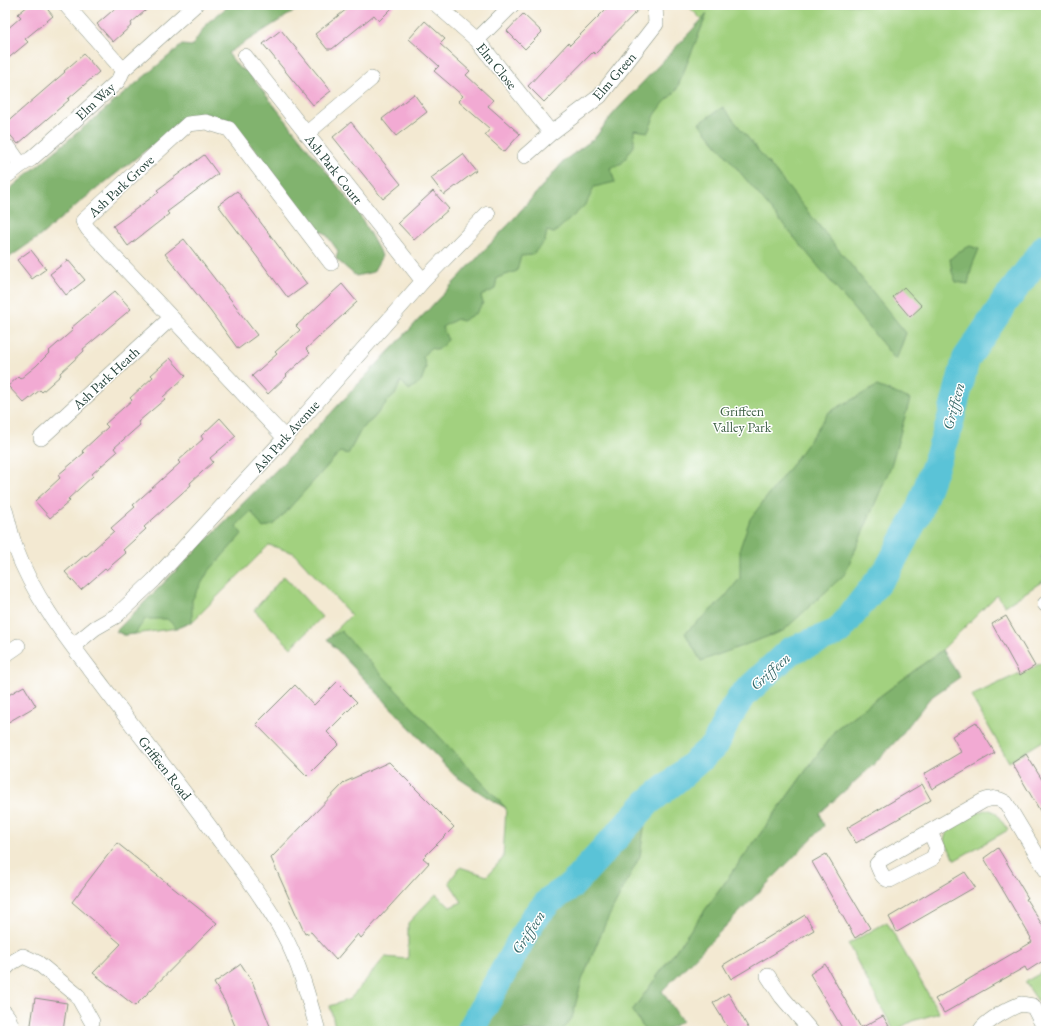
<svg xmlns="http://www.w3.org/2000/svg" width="1051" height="1036" font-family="'EB Garamond',serif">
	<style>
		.green { fill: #a2d17f; stroke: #60875a }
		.forest { fill: #81b36e; stroke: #507851 }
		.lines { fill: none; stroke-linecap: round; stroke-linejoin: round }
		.river { stroke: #5ac3d7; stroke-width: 28 }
		.building { fill: #f2aad3 }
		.minor-casing { stroke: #899383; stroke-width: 16 }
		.minor { stroke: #fff; stroke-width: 15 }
		.labels { text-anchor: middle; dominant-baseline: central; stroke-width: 3; stroke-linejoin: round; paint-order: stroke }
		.street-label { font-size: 14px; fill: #1f3d34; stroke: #fff }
		.park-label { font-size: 14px; fill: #406247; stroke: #fff }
		.water-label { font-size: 15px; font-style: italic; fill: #316565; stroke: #fff }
	</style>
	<rect width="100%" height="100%" fill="#fff"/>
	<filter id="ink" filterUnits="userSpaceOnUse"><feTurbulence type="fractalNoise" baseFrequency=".025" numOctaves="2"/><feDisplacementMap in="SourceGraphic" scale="8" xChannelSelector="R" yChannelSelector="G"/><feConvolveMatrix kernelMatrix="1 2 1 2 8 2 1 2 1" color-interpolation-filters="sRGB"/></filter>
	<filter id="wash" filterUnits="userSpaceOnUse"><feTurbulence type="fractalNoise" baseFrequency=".012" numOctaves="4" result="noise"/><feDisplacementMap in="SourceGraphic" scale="16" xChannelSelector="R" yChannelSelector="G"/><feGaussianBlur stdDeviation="0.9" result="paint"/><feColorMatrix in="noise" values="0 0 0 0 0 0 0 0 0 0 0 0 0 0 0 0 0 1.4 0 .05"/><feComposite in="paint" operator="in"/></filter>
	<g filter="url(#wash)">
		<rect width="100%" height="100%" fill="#f3e9d2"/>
		<path class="green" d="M687,5H1046V553L1041,557L1046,567V579L1005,606L997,595L942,650L836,729L632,1011L646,1031H336L330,1006L350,999L385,957L408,959V923L436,894L450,907L462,902L449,882L460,867L487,876L503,858L506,808L487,797L454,775L327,639L351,615L294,553L269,545L192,622L177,628L135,634L124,635L116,631L299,447L510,223L565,160L595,138L613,114L702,20Z
			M284,576L322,617L291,648L254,610Z
			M1046,661V739L1009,762L971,696Z
			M987,809L995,812L1008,830L955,860L944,840L948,828L971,815Z
			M887,922L939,1013L912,1021L894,1031L848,944Z
			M1046,970V1009L1042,1007L1025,982Z"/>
		<path class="forest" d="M230,5H304L228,53L239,68L247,71L358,212L382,256L373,272L356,276L336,259L338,251L325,233L315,229L232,121L207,114L187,118L80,202L40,236L7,259L5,254V193L182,45L192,46L207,23Z
			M707,14L676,91L663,104L655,115L648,132L634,130V146L622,163L610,168L615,182L594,187C592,191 588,201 586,204C576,214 565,223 554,233L547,231L545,241L532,255L521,256L517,271L497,278L495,289L481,296L483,303L476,313L462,321L457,319L442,327L448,340L438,350L430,348L423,356L426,367L421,382L409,390L401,381L395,395L387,402L373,419L362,428L348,454L340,452L275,524L263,528L251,511L236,526L242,534L208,572L192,600V622L177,628L167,619H145L135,634L124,635L116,631L299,447L510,223L565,160L595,138L613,114Z
			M723,107L906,333L896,360L699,123Z
			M970,246L979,249L972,266L968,284L956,282L952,272L950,259L958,252Z
			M877,386L910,399L891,466L845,574L783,631L701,661L685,633L724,598L740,578V548L750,519L796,459L829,412Z
			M341,631L506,808L487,797L454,775L327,639Z
			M942,650L960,677L930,698L898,739L873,765L820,813L824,826L662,991L682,1021L665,1031H646L632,1011L836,729Z
			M648,802L640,856L606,922L582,980L572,1018L562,1031H470L533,919L550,900L571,886Z"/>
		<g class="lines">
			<path class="river" d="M470,1031L533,919L550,900L571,886L648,802L677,779L715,745L729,716L742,696L790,651L838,632L888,569L919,511L949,426L966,359L1007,299L1046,247"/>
		</g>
		<g id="blocks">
			<path class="building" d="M29,5H44L53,16L25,39L28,42L5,61V31L21,17L18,14Z
				M119,5H152L131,23L132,25L113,42L97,24Z
				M352,5H395L379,21L374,15L332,49H327L315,34Z
				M610,5H643L595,54L593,52L544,102L528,86L568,43L570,45Z
				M523,14L542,32L525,49L507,31Z
				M425,21L445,39L440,44L470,71L466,75L493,100L488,106L520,134L504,152L485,135L490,129L458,101L463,96L434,71L439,66L409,39Z
				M281,30L331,91L313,105L263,44Z
				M84,54L99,72L68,99L69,100L18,144L5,129V124L65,72L64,71Z
				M414,94L427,112L396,136L382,119Z
				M351,122L401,184L383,199L333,137Z
				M463,154L476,171L444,195L431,178Z
				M204,155L218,174L167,212L169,214L128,246L113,226L159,192L157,190Z
				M237,191L307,284L288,298L218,205Z
				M433,191L449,209L414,240L398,223Z
				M184,239L238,309H237L257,335L238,349L211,312L165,254Z
				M31,250L46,269L32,279L17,260Z
				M68,260L85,280L66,295L50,274Z
				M342,284L357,302L306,349L310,353L286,375L287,376L268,394L252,376L277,354L275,352L300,330L296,326Z
				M904,287L922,306L910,317L893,297Z
				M115,291L131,309L83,349L84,351L60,373L61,375L42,392L40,390L24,403L8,386L18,377L20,379L36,366L50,352L49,351L73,330L71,328Z
				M170,358L186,376L163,397L165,399L138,422L140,425L114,448L117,452L92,474L93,476L68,499L70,501L50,518L35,501L60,478L58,475L84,453L82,451L108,427L105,424L132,400L130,398L153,377L151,375Z
				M220,418L236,436L210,458L213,462L190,483L191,485L144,527L146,529L123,550L126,553L106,570L105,569L81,590L65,572L85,555L86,556L114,531L111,528L135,507L133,505L180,463L178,461L203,439L201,436Z
				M1006,616L1035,666L1020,675L992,624Z
				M337,682L357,702L327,732L339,744L307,776L256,724L295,685L314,705Z
				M24,686L36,706L5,724V697Z
				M976,722L995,753L932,789L924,774L961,752L952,736Z
				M1026,754L1046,786V821L1012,763Z
				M389,762L454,827L423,858L429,863L361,938L358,934L336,960L311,932L305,934L271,858L345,782Z
				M922,784L931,800L856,843L847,828Z
				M117,843L217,923L135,1006L93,973L121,944L72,902Z
				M998,848L1028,898L1026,899L1046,931V959L1027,971L1025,967L944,1013L935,999L1032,942L1030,939L1031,938L984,858Z
				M826,854L870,928L855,938L812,862Z
				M965,872L975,887L897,932L889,917Z
				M805,915L814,930L731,979L723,965Z
				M241,964L252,981L272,1031H237L226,1004L214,983Z
				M825,964L861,1028L883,1016L892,1031H844L810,974Z
				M728,993L737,1008L750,1031H730L713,1003Z
				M35,998L67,1003L63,1031H30Z"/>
		</g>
	</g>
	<g filter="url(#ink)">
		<use href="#blocks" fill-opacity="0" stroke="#899383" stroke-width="1"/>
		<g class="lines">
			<g class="minor-casing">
				<path id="minor" d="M66,5L123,70
					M437,5L477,40L551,133
					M477,40L512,5
					M245,56L423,281
					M306,134L371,79
					M9,148L21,165
					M525,156L551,133L600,96L656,24L655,5
					M8,175L21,165L31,159L74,121L118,81L123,70L195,5
					M41,438L171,318
					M285,438L88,229L83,221L142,166L188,124L206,122L229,129L331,263
					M5,510C9,523 11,536 16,549C35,601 72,645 105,689C143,740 183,789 220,841C243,871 266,902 284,935C300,965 309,999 318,1031
					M1045,604L1046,605
					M73,646L95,628L116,616L154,580L285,438L423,281L488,214
					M5,655L18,646
					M930,832L937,848L933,858L890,880C882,879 880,871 877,864L882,859L983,801C992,798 997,797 1006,803L1046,870
					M5,969L11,963L23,956L38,963L77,995L92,1022
					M768,976L782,997L811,1031
					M5,1013L8,1017L11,1025L6,1031
					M980,1031C987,1020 1010,1008 1021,1004L1033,1006L1044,1027"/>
			</g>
			<use href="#minor" class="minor"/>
		</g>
	</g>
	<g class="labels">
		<g class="street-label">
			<text transform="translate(497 66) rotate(51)">Elm Close</text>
			<text transform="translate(614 76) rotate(-49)">Elm Green</text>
			<text transform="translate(95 101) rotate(-43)">Elm Way</text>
			<text transform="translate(334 169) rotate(52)">Ash Park Court</text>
			<text transform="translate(121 186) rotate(-43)">Ash Park Grove</text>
			<text transform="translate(106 378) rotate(-43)">Ash Park Heath</text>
			<text transform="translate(286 436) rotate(-48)">Ash Park Avenue</text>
			<text transform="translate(165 768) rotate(52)">Griffeen Road</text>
		</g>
		<g class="park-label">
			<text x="742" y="411">Griffeen<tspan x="742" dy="16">Valley Park</tspan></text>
		</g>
		<g class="water-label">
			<text transform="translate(953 406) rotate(-75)">Griffeen</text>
			<text transform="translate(770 671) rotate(-42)">Griffeen</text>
			<text transform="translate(528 932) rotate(-57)">Griffeen</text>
		</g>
	</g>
	<rect width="1051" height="1036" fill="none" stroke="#fff" stroke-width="20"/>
</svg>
